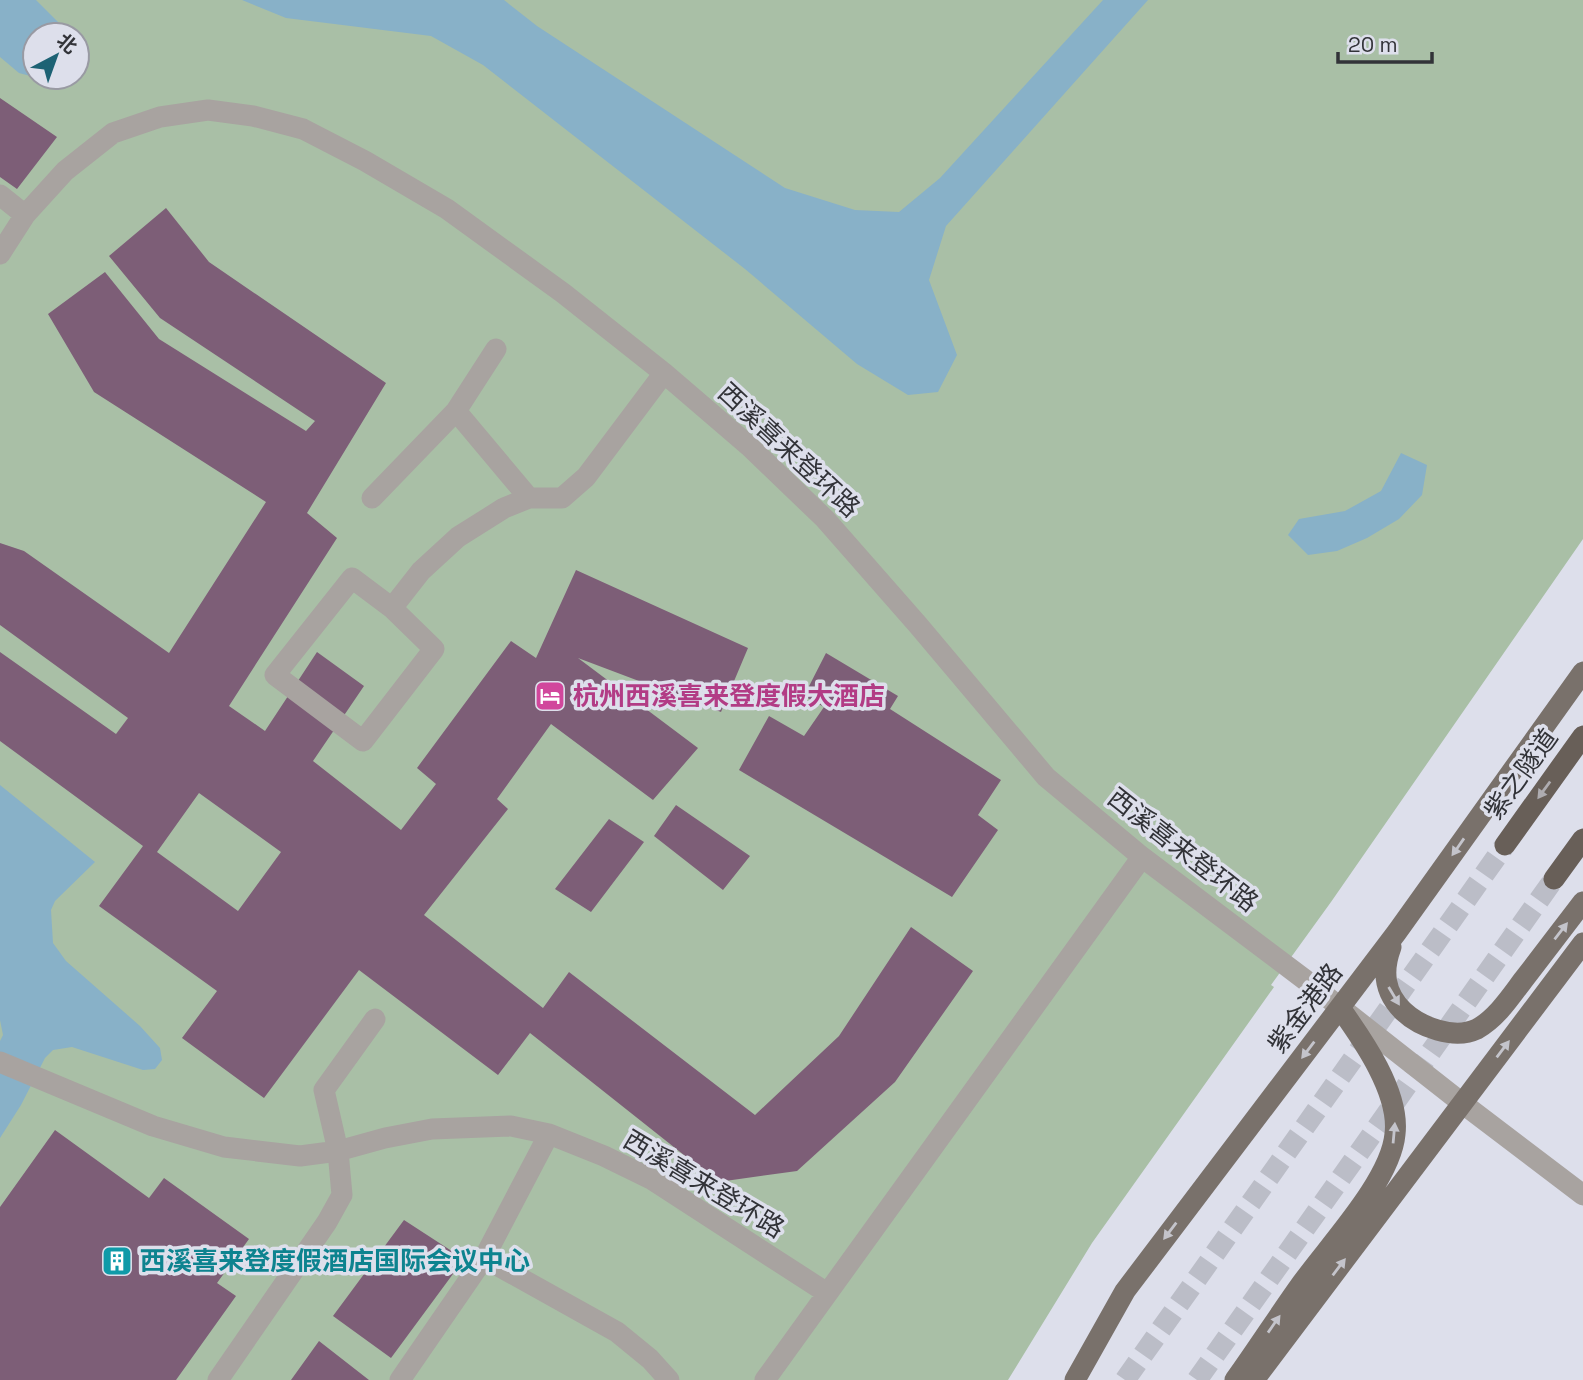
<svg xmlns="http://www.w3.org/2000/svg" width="1583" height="1380" font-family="'Space Grotesk','Noto Sans SC',sans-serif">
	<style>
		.green { fill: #a9bfa6; fill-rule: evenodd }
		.water { fill: #88b1c8 }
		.building { fill: #7d5e77; fill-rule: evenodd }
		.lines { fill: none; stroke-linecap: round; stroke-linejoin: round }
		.highway-tunnel { stroke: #bbbdc7; stroke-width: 21; stroke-dasharray: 21 10; stroke-linecap: butt }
		.minor { stroke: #a8a3a0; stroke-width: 21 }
		.major { stroke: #79716b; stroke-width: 21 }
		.highway { stroke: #685f58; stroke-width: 21 }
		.oneway { fill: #aeacb0 }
		.oneway2 { fill: #c4c4cb }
		.labels { text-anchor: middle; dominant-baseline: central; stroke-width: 7; stroke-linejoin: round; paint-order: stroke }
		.street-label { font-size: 26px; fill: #323338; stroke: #dddfeb }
		.hotel-label { font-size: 26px; font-weight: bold; fill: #b23c85; stroke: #dddfeb; text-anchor: start }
		.culture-label { font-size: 26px; font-weight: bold; fill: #0d838f; stroke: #dddfeb; text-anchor: start }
	</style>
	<rect width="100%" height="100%" fill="#dddfeb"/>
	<path class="green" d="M0,0H1583V539L1331,902L1271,985L1274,987L1092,1243L1008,1380H0ZM35,35H77V77H35Z"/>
	<path class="water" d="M0,0H36L62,26L66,35H35V77H54L49,81L19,73L0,57Z
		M242,0H504L537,26L785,188L855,210L899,212L940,178L1103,0H1148L946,226L929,280L957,355L938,392L908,395L857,364L745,269L483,65L431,36L286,18Z
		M1401,453L1427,465L1422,495L1399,519L1367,538L1337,551L1308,555L1288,535L1299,519L1345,511L1381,491Z
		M0,785L95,862L55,901L51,910L53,943L66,961L140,1026L160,1048L162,1060L155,1069L143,1070L72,1047L53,1050L45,1058L21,1105L0,1138V1041L3,1035L0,1020Z"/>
	<path class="building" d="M0,98L57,137L17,189L0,177Z
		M166,208L209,262L386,383L307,513L337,538L229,706L265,731L317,652L364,686L313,761L401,830L436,784L417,768L511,641L536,658L576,570L748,648L721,712L578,658L698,748L653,800L551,724L497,799L508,809L424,915L543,1008L569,972L755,1115L839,1036L911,927L973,971L895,1082L797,1171L718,1182L530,1033L498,1075L359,970L264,1098L182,1038L217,991L99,906L143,846L0,741V652L116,734L128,718L0,625V543L24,551L169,653L266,502L94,392L48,314L105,272L159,339L306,431L315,421L160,318L109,256ZM199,793L281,852L238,911L157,852Z
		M826,653L898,696L890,709L1001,780L978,815L998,830L952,897L739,770L769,716L804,736L824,707L804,696Z
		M676,805L750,856L723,890L654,836Z
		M609,819L644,842L591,912L555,889Z
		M55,1130L149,1198L164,1178L249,1239L217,1283L236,1296L176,1380H0V1207Z
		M404,1220L464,1259L391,1358L333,1316Z
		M319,1341L369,1380H291Z"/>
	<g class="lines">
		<path class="highway-tunnel" d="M1125,1380L1505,845
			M1197,1380L1554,879"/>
		<path class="minor" d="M0,195L25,215
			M0,254L25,215L65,171L113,133L160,117L208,110L253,116L303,129L365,161L447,209L563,293L664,373L749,446L825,519L918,625L1046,777L1142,857L1304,979L1462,1103L1583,1195
			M456,411L529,498
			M372,498L456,411L496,349
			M352,578L392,608L434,649L363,741L275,675Z
			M392,608L421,571L458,537L504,508L529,498H562L586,477L664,373
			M0,1062L153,1126L224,1147L300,1156L338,1151L385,1138L432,1129L511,1126L549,1134L604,1156L651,1179L827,1293
			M484,1258L617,1332L650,1359L669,1380
			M218,1380L327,1222L342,1195L338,1151L324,1090L375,1019
			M400,1380L484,1258L549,1134
			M765,1380L1142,857"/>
		<path class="major" d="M1391,947C1382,971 1384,992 1403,1011C1420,1027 1454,1040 1477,1029C1497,1018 1511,996 1524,979C1544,953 1563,928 1583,902
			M1075,1380L1125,1291L1397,932L1583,672
			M1235,1380C1258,1348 1279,1315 1302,1283C1330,1244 1391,1180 1395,1134C1400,1093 1363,1040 1340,1008
			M1254,1380L1583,943"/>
		<path class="highway" d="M1505,845L1583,736
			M1554,879L1583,839"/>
	</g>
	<defs><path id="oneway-solid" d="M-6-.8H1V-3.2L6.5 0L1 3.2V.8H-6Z" transform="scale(1.75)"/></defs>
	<use class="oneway" href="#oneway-solid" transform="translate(1544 790) rotate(126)"/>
	<g class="oneway2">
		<use href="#oneway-solid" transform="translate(1458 847) rotate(125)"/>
		<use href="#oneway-solid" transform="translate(1561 931) rotate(-52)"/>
		<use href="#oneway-solid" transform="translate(1394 996) rotate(59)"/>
		<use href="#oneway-solid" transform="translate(1503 1049) rotate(-53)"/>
		<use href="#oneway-solid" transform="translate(1308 1050) rotate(127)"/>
		<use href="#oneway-solid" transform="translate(1394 1133) rotate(-85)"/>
		<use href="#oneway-solid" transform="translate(1170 1231) rotate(127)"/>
		<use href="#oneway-solid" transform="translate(1339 1267) rotate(-53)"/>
		<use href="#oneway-solid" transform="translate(1274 1324) rotate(-55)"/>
	</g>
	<defs>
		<g id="hotel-square" transform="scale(1.575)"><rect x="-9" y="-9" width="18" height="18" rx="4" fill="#d1479c" stroke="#dddfeb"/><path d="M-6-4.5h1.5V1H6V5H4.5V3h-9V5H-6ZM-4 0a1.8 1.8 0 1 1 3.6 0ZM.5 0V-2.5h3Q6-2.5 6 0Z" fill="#fff"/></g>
		<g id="building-square" transform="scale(1.575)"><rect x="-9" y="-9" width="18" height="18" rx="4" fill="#0f9aa8" stroke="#dddfeb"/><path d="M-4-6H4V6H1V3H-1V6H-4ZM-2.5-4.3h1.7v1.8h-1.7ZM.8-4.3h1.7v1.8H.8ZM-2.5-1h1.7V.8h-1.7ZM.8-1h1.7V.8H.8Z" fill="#fff"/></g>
	</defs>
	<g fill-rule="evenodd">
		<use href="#hotel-square" x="550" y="696"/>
		<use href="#building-square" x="117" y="1261"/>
	</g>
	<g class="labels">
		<g class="street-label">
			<text transform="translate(789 450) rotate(43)">西溪喜来登环路</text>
			<text transform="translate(1521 774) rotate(-54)">紫之隧道</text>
			<text transform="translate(1183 850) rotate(38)">西溪喜来登环路</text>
			<text transform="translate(1305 1008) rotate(-53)">紫金港路</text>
			<text transform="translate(704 1184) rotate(31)">西溪喜来登环路</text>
		</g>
		<g class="hotel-label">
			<text x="573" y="696">杭州西溪喜来登度假大酒店</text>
		</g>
		<g class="culture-label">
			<text x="140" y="1261">西溪喜来登度假酒店国际会议中心</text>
		</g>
	</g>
	<g transform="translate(56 56) rotate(41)"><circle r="33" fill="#dddfeb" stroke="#999aa3" stroke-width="2"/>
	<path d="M0-5L12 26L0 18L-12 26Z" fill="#1d6274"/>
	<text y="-10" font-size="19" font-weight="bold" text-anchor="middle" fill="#323338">北</text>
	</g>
	<path d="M1338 52v10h94v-10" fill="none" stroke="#323338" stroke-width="3.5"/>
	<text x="1348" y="52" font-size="21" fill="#323338" stroke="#dddfeb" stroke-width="5" paint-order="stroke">20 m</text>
</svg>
